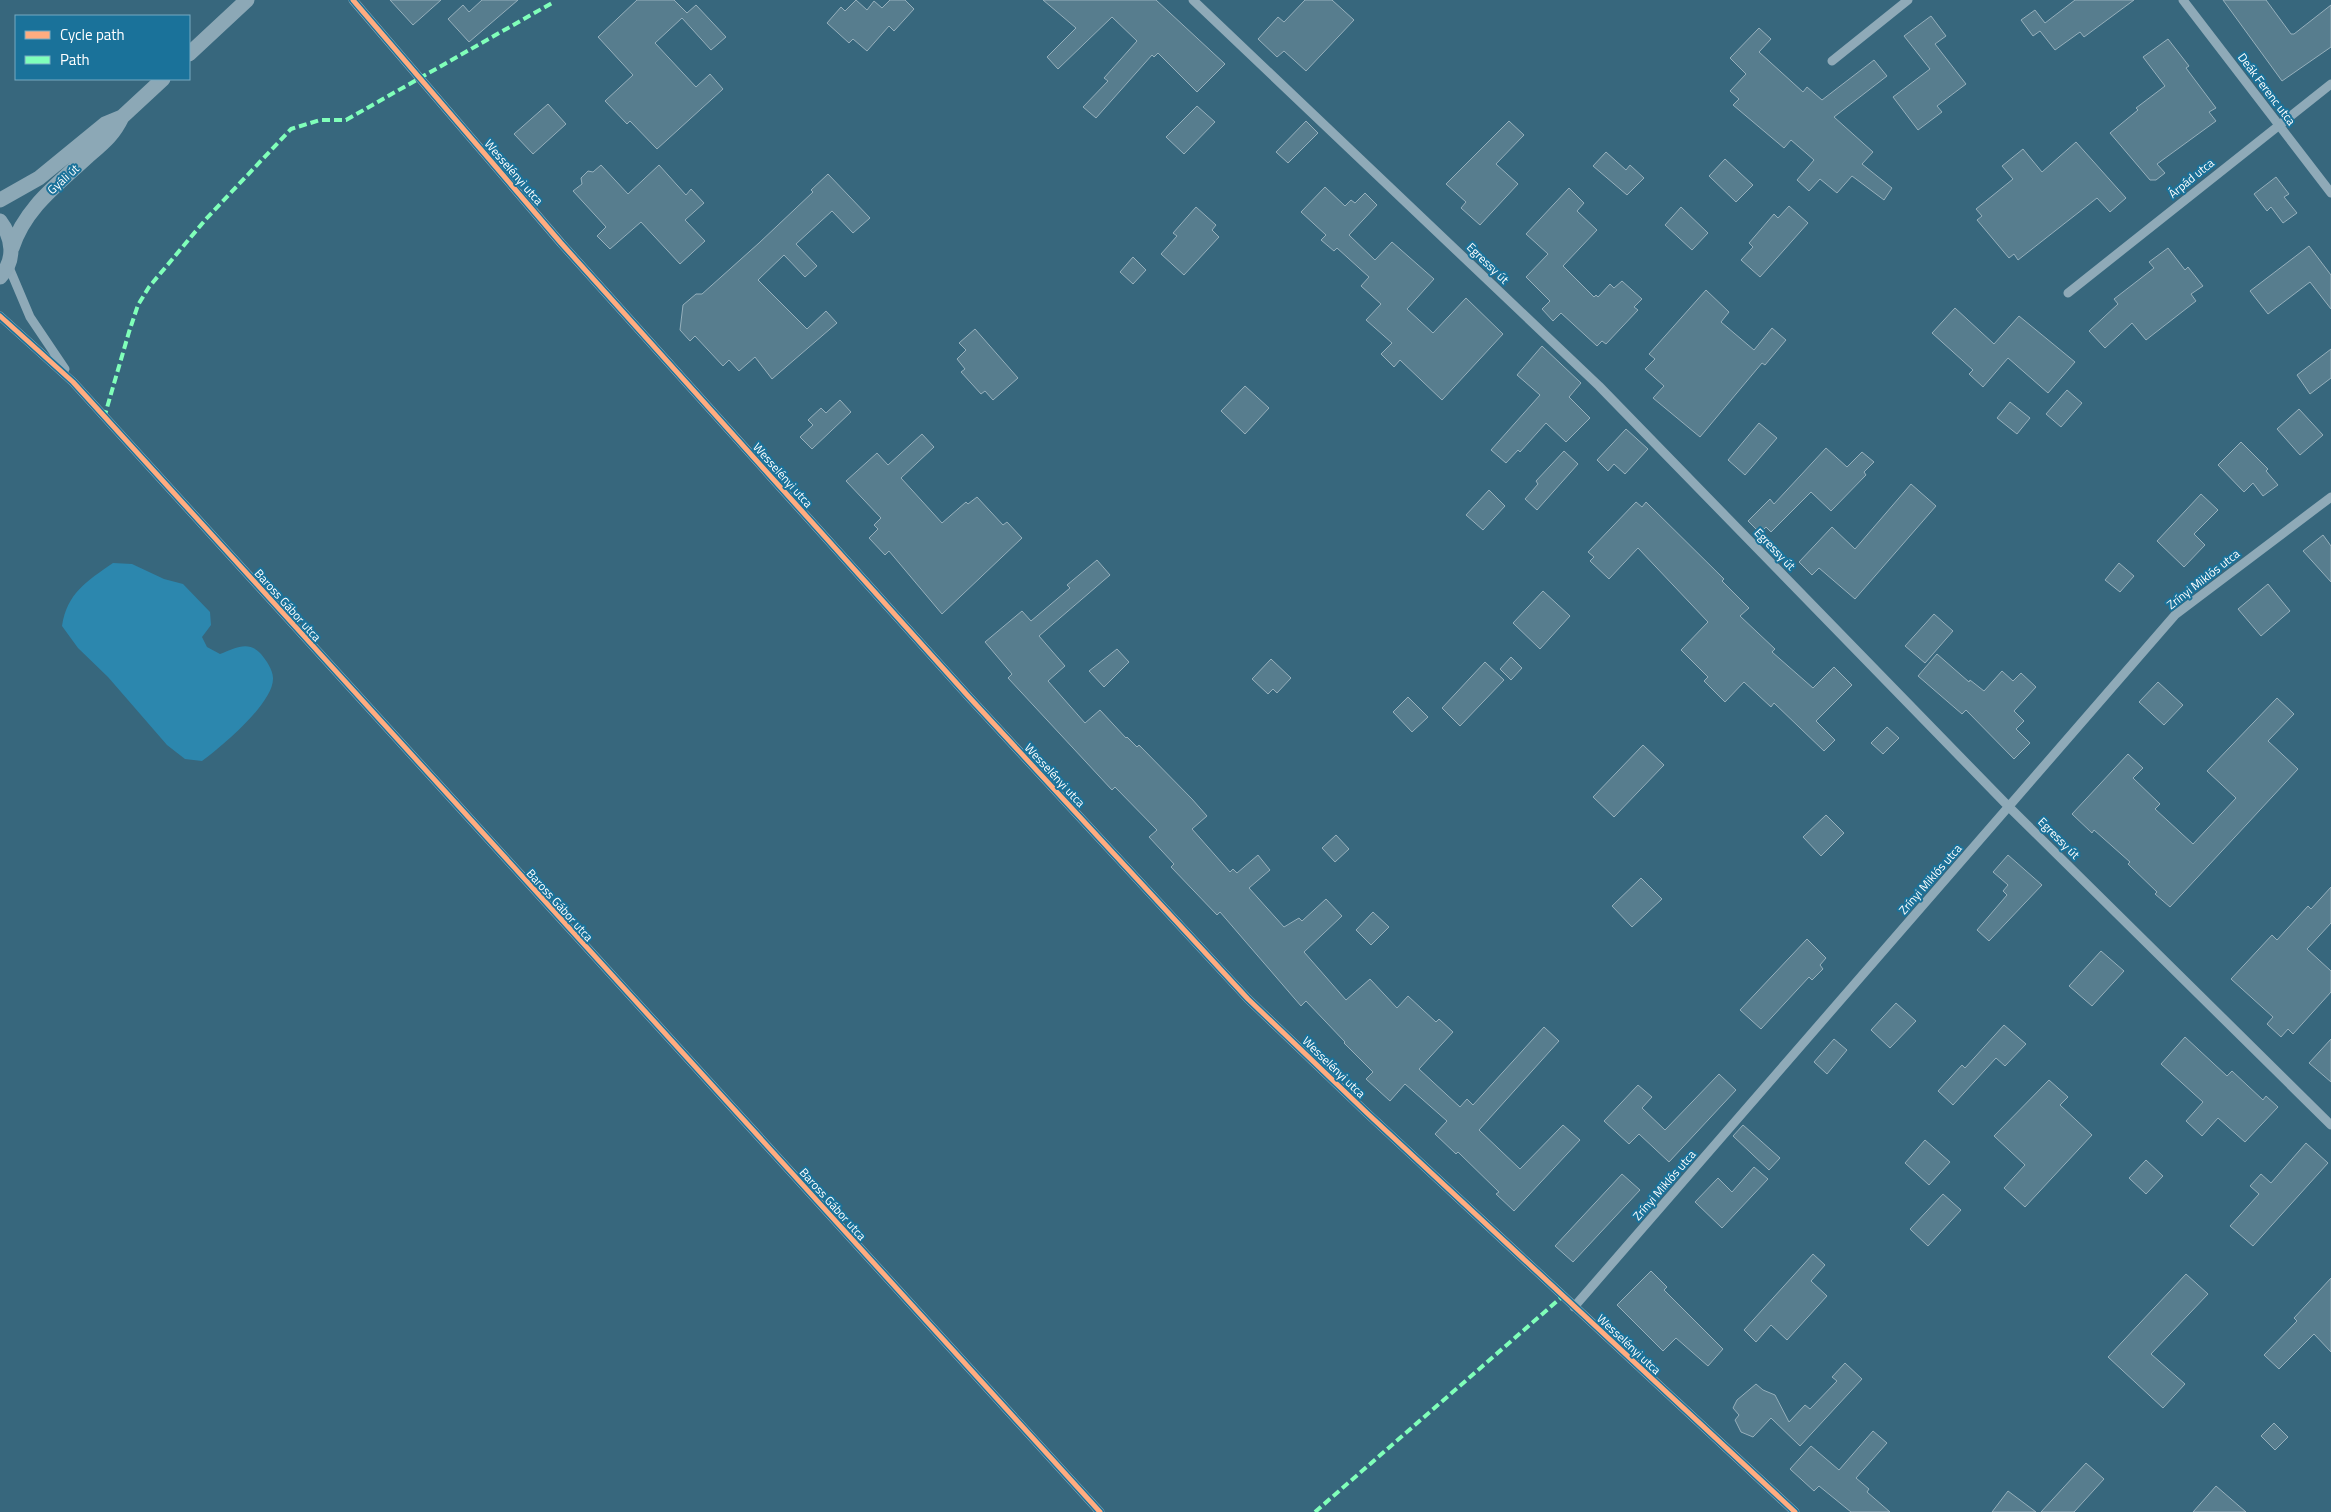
<svg xmlns="http://www.w3.org/2000/svg" width="2331" height="1512" font-family="'Titillium Web',sans-serif">
	<style>
		.green { fill: #2c87ae }
		.building { fill: #577d8e; stroke: #96b0bc }
		.lines { fill: none; stroke-linecap: round; stroke-linejoin: round }
		.minor { stroke: #8faab8; stroke-width: 9 }
		.major { stroke: #8ca8b6; stroke-width: 15 }
		.quiet { stroke: #80ffba; stroke-width: 4; stroke-dasharray: 8 4; stroke-linecap: butt }
		.cycleway-casing { stroke: #1a729a; stroke-width: 8 }
		.cycleway { stroke: #ffac80; stroke-width: 5 }
		.labels { text-anchor: middle; dominant-baseline: central; stroke-width: 4; stroke-linejoin: round; paint-order: stroke }
		.street-label { font-size: 12px; fill: #fff; stroke: #1a729a }
	</style>
	<rect width="100%" height="100%" fill="#37677d"/>
	<path class="green" d="M113,563L132,564L164,579L183,584L210,612L211,625L202,637L207,647L220,654C236,648 248,640 261,654C266,660 273,670 273,678C274,703 221,747 202,761L185,759L167,745L108,677L78,648L62,626C67,593 87,581 113,563Z"/>
	<path class="building" d="M390,0H441L413,25Z
		M482,0H518L469,42L448,19L463,5L469,12Z
		M637,0H674L687,13L696,5L726,37L711,50L682,18L655,43L696,87L710,74L723,89L657,149L630,121L627,124L605,101L633,75L598,37Z
		M856,0L867,10L874,1L882,8L890,0H905L914,9L894,31L889,26L867,51L853,39L849,43L827,23L841,7L845,11Z
		M1043,0H1156L1225,64L1197,92L1158,53L1154,57L1152,55L1096,118L1083,107L1108,81L1104,78L1137,41L1112,17L1058,69L1047,57L1076,28Z
		M1305,0H1332L1354,20L1306,71L1284,51L1277,57L1258,39L1278,17L1284,22Z
		M2075,0H2134L2084,37L2080,32L2055,50L2040,31L2033,36L2021,20L2035,10L2045,23Z
		M2223,0H2266L2291,34H2294L2331,5V47L2282,81Z
		M1931,16L1946,36L1935,44L1966,84L1937,106L1942,112L1918,130L1893,97L1930,69L1904,36Z
		M1759,28L1771,39L1759,52L1803,92L1807,87L1822,100L1874,60L1887,76L1834,117L1873,152L1862,164L1892,188L1884,200L1852,176L1837,193L1820,179L1809,191L1797,180L1814,160L1791,140L1784,148L1733,105L1739,99L1730,91L1746,74L1730,58Z
		M2168,39L2189,66L2186,68L2216,108L2209,112L2216,121L2157,164L2165,173L2156,180H2150L2110,133L2138,110L2136,108L2165,86L2143,57Z
		M548,104L566,124L533,154L514,134Z
		M1197,106L1215,122L1184,154L1166,137Z
		M1306,121L1318,133L1288,163L1276,152Z
		M1509,121L1524,135L1496,164L1518,184L1480,225L1461,208L1466,202L1446,184Z
		M2076,142L2126,198L2110,212L2097,198L2018,260L2014,254L2009,258L1977,220L1982,216L1976,209L2013,179L2002,166L2023,149L2042,172Z
		M1606,152L1626,170L1630,165L1644,178L1627,195L1593,166Z
		M1725,159L1753,185L1736,202L1709,176Z
		M601,165L628,194L659,165L686,195L691,189L704,203L685,220L705,241L680,264L641,222L610,249L597,236L606,227L573,191L582,184L581,178L588,171L593,172Z
		M828,174L870,218L853,233L832,211L796,244L817,266L805,277L784,255L758,280L807,329L826,311L837,323L772,379L755,357L739,371L729,360L723,366L695,336L690,341L680,330L683,305L696,294H702L759,243L813,192L811,190Z
		M2276,177L2289,194L2284,197L2297,213L2283,223L2271,207L2267,211L2254,194Z
		M1325,187L1345,206L1351,200L1355,203L1365,193L1377,205L1349,235L1375,260L1392,242L1434,279L1407,309L1433,333L1466,298L1503,334L1442,400L1400,360L1394,367L1381,354L1392,343L1366,320L1381,304L1361,286L1369,277L1337,248L1334,251L1321,240L1326,235L1301,212Z
		M1569,188L1584,203L1577,211L1597,230L1563,266L1594,297L1596,295L1598,297L1610,284L1614,288L1622,281L1642,299L1634,307L1638,310L1606,344L1602,341L1597,346L1561,313L1553,321L1542,309L1550,301L1526,277L1548,254L1526,234Z
		M1789,206L1808,223L1760,277L1741,260L1753,247L1749,243L1774,214L1778,218Z
		M1196,207L1216,225L1212,230L1219,237L1184,275L1161,254L1177,236L1173,233Z
		M1681,207L1708,233L1692,250L1665,225Z
		M2309,246L2331,275V309L2310,282L2268,314L2250,291Z
		M2168,248L2185,270L2188,267L2203,286L2191,294L2196,301L2146,340L2132,323L2105,348L2089,331L2118,304L2114,299L2154,268L2149,262Z
		M1133,257L1146,270L1133,284L1120,272Z
		M1706,290L1729,312L1721,322L1754,350L1772,328L1786,340L1765,365L1762,363L1700,437L1653,398L1664,386L1645,369L1655,359L1649,354Z
		M1955,308L1994,344L2019,316L2075,362L2048,393L2008,358L1983,387L1969,374L1973,370L1932,333Z
		M975,329L1018,378L993,400L985,391L981,394L961,372L965,369L957,359L966,350L959,343Z
		M1542,346L1581,383L1569,397L1590,418L1566,442L1546,423L1520,452L1518,450L1506,463L1491,450L1540,395L1517,375Z
		M2331,349V378L2310,394L2297,375Z
		M1245,386L1269,408L1245,434L1221,411Z
		M2067,390L2082,403L2061,427L2046,414Z
		M840,400L851,412L812,449L800,437L813,425L808,420L821,408L826,413Z
		M2010,402L2030,418L2017,434L1997,418Z
		M2299,409L2323,435L2300,455L2277,429Z
		M1759,423L1777,438L1745,475L1728,460Z
		M1626,429L1648,449L1625,474L1614,464L1608,471L1597,460Z
		M922,434L934,447L901,478L942,523L966,502L968,504L977,497L1003,525L1007,522L1022,538L942,614L889,551L885,555L869,538L878,529L874,525L881,518L846,481L877,453L888,465Z
		M2241,442L2268,469L2266,471L2278,485L2263,496L2253,483L2244,492L2218,465Z
		M1826,448L1847,467L1862,452L1874,462L1864,472L1866,475L1831,511L1811,492L1771,532L1766,527L1760,533L1748,521L1770,499L1774,504Z
		M1564,451L1578,464L1537,510L1525,499L1538,484L1536,481Z
		M1911,484L1936,506L1855,599L1819,568L1812,575L1799,562L1832,527L1855,549Z
		M1489,490L1505,506L1483,530L1466,515Z
		M2201,494L2218,510L2194,534L2205,545L2184,567L2157,541Z
		M1636,502L1642,507L1646,502L1724,579L1722,581L1749,608L1740,616L1775,649L1772,652L1813,688L1834,667L1852,685L1816,721L1835,740L1824,751L1774,703L1771,707L1744,682L1725,702L1704,681L1708,677L1681,650L1708,622L1638,548L1609,579L1590,561L1594,557L1588,552Z
		M2323,535L2331,546V582L2303,551Z
		M1097,560L1110,575L1039,636L1065,666L1048,681L1085,723L1100,710L1126,738L1127,737L1137,747L1139,745L1192,799L1207,816L1192,829L1230,872L1233,869L1237,873L1258,855L1270,870L1249,888L1284,927L1299,918L1302,921L1326,899L1342,916L1304,952L1346,1000L1370,979L1397,1008L1408,996L1436,1022L1439,1019L1453,1032L1419,1069L1460,1107L1467,1099L1473,1105L1544,1027L1559,1041L1479,1130L1520,1169L1563,1125L1580,1140L1514,1211L1496,1194L1499,1192L1458,1152L1456,1154L1435,1134L1447,1121L1405,1084L1390,1101L1366,1079L1373,1072L1344,1043L1345,1042L1306,1001L1301,1006L1220,912L1217,915L1171,867L1174,864L1149,837L1157,830L1115,787L1112,790L1008,678L1012,674L985,642L1022,611L1031,621L1070,588L1067,585Z
		M2119,563L2134,576L2120,592L2105,580Z
		M2268,584L2290,611L2261,636L2238,609Z
		M1543,591L1570,616L1540,649L1513,623Z
		M1934,614L1953,631L1925,663L1905,646Z
		M1117,649L1129,662L1104,687L1089,671Z
		M1937,654L1969,682L1970,680L1984,691L2002,671L2013,681L2021,673L2036,687L2014,711L2024,721L2016,729L2030,743L2014,759L1966,710L1962,714L1918,676Z
		M1511,657L1522,668L1511,680L1500,669Z
		M1271,659L1291,678L1277,693L1273,689L1268,694L1252,679Z
		M1485,662L1504,680L1460,726L1442,708Z
		M2158,682L2183,705L2164,725L2139,702Z
		M1408,697L1428,717L1412,732L1393,712Z
		M2277,698L2294,714L2268,741L2298,769L2170,907L2155,894L2157,892L2128,864L2130,862L2094,830L2092,833L2072,814L2128,754L2143,768L2133,778L2160,804L2155,809L2193,844L2236,798L2207,771Z
		M1887,727L1899,738L1883,754L1871,743Z
		M1643,745L1664,765L1614,817L1593,797Z
		M1826,815L1844,833L1821,856L1803,837Z
		M1336,835L1349,849L1335,862L1322,848Z
		M2008,855L2042,885L1989,941L1977,930L2007,895L2003,891L2008,885L1993,872Z
		M1641,878L1662,899L1632,927L1612,906Z
		M2331,887V923L2307,949L2331,971V992L2293,1034L2288,1029L2281,1037L2267,1024L2273,1017L2231,979L2272,935L2277,940L2308,906L2311,909Z
		M1373,912L1389,927L1371,945L1356,930Z
		M1807,939L1826,958L1820,965L1823,969L1812,980L1809,977L1761,1029L1740,1010Z
		M2101,951L2124,971L2092,1006L2069,986Z
		M1896,1003L1916,1021L1890,1048L1871,1030Z
		M2004,1025L2026,1044L2005,1066L1996,1058L1953,1105L1938,1091L1962,1065L1965,1068Z
		M2185,1037L2227,1076L2232,1071L2263,1100L2266,1096L2278,1107L2245,1142L2218,1118L2202,1136L2186,1121L2203,1102L2161,1064Z
		M1834,1039L1847,1050L1827,1074L1814,1062Z
		M2331,1039V1082L2309,1063Z
		M1719,1074L1736,1090L1669,1162L1639,1134L1629,1144L1604,1121L1638,1085L1652,1097L1642,1108L1665,1130Z
		M2049,1080L2068,1097L2060,1105L2092,1135L2025,1207L2004,1188L2025,1165L1994,1136Z
		M1743,1125L1780,1158L1769,1170L1733,1136Z
		M1925,1140L1950,1162L1929,1185L1905,1163Z
		M2306,1143L2328,1163L2253,1246L2230,1226L2259,1194L2250,1186L2261,1174L2271,1183Z
		M2146,1160L2163,1176L2146,1194L2129,1178Z
		M1754,1167L1768,1179L1722,1228L1695,1202L1718,1178L1732,1192Z
		M1622,1174L1640,1190L1573,1262L1555,1246Z
		M1943,1194L1961,1210L1928,1246L1910,1229Z
		M1813,1254L1825,1265L1811,1281L1827,1296L1787,1340L1771,1325L1756,1342L1744,1330Z
		M1651,1271L1667,1287L1664,1290L1723,1349L1708,1366L1676,1338L1663,1351L1617,1305Z
		M2186,1274L2208,1294L2151,1354L2185,1384L2163,1408L2108,1357Z
		M2331,1278V1352L2314,1334L2279,1369L2264,1355L2297,1321L2294,1318Z
		M1845,1363L1862,1379L1800,1446L1771,1418L1753,1437L1741,1432L1735,1420L1739,1415L1733,1408L1737,1400L1756,1384L1763,1390L1775,1395L1789,1422L1805,1405L1810,1409L1837,1381L1832,1377Z
		M2274,1423L2288,1437L2275,1450L2261,1436Z
		M1873,1431L1887,1443L1856,1478L1869,1489L1867,1492L1890,1512H1851L1819,1486L1814,1491L1790,1469L1811,1446L1839,1470Z
		M2086,1463L2104,1479L2074,1512H2041Z
		M2216,1486L2246,1512H2193Z
		M2008,1491L2036,1512H1992Z"/>
	<g class="lines">
		<path class="minor" d="M353,0L561,243L969,697L1248,999L1367,1113L1795,1512
			M1193,0L1599,386L2009,807L2331,1125
			M2183,0L2331,193
			M1832,61L1908,0
			M8,265L30,317L65,369
			M2068,293L2331,84
			M0,316L73,382L1100,1512
			M1574,1307L2175,615L2331,497"/>
		<path class="major" d="M189,54L247,0
			M0,200L39,178L105,124L122,117L163,79
			M0,221C13,238 16,260 0,277
			M12,248C25,208 57,185 87,157C102,144 113,136 122,117"/>
		<path class="quiet" d="M104,418L129,332L138,305L149,287L206,219L291,129L320,120H346L552,3
			M1315,1512L1563,1296"/>
		<g class="cycleway-casing">
			<path id="cycleway" d="M353,0L561,243L969,697L1248,999L1367,1113L1795,1512
				M0,316L73,382L1100,1512"/>
		</g>
		<use href="#cycleway" class="cycleway"/>
	</g>
	<g class="labels">
		<g class="street-label">
			<text transform="translate(2267 89) rotate(53)">Deák Ferenc utca</text>
			<text transform="translate(514 172) rotate(49)">Wesselényi utca</text>
			<text transform="translate(2191 178) rotate(-39)">Árpád utca</text>
			<text transform="translate(63 179) rotate(-42)">Gyáli út</text>
			<text transform="translate(1488 263) rotate(44)">Egressy út</text>
			<text transform="translate(783 475) rotate(48)">Wesselényi utca</text>
			<text transform="translate(1775 549) rotate(46)">Egressy út</text>
			<text transform="translate(2203 579) rotate(-38)">Zrínyi Miklós utca</text>
			<text transform="translate(288 605) rotate(48)">Baross Gábor utca</text>
			<text transform="translate(1055 775) rotate(47)">Wesselényi utca</text>
			<text transform="translate(2059 838) rotate(45)">Egressy út</text>
			<text transform="translate(1930 879) rotate(-49)">Zrínyi Miklós utca</text>
			<text transform="translate(560 905) rotate(48)">Baross Gábor utca</text>
			<text transform="translate(1334 1067) rotate(44)">Wesselényi utca</text>
			<text transform="translate(1664 1185) rotate(-49)">Zrínyi Miklós utca</text>
			<text transform="translate(833 1204) rotate(48)">Baross Gábor utca</text>
			<text transform="translate(1629 1344) rotate(43)">Wesselényi utca</text>
		</g>
	</g>
	<rect x="15" y="15" width="175" height="65" fill="#1a729a" stroke="#76aac2"/>
	<rect x="25" y="31" width="25" height="8" fill="#ffac80" stroke="#76aac2"/>
	<text x="60" y="40" font-size="15" fill="#ffffff">Cycle path</text>
	<rect x="25" y="56" width="25" height="8" fill="#80ffba" stroke="#76aac2"/>
	<text x="60" y="65" font-size="15" fill="#ffffff">Path</text>
</svg>
